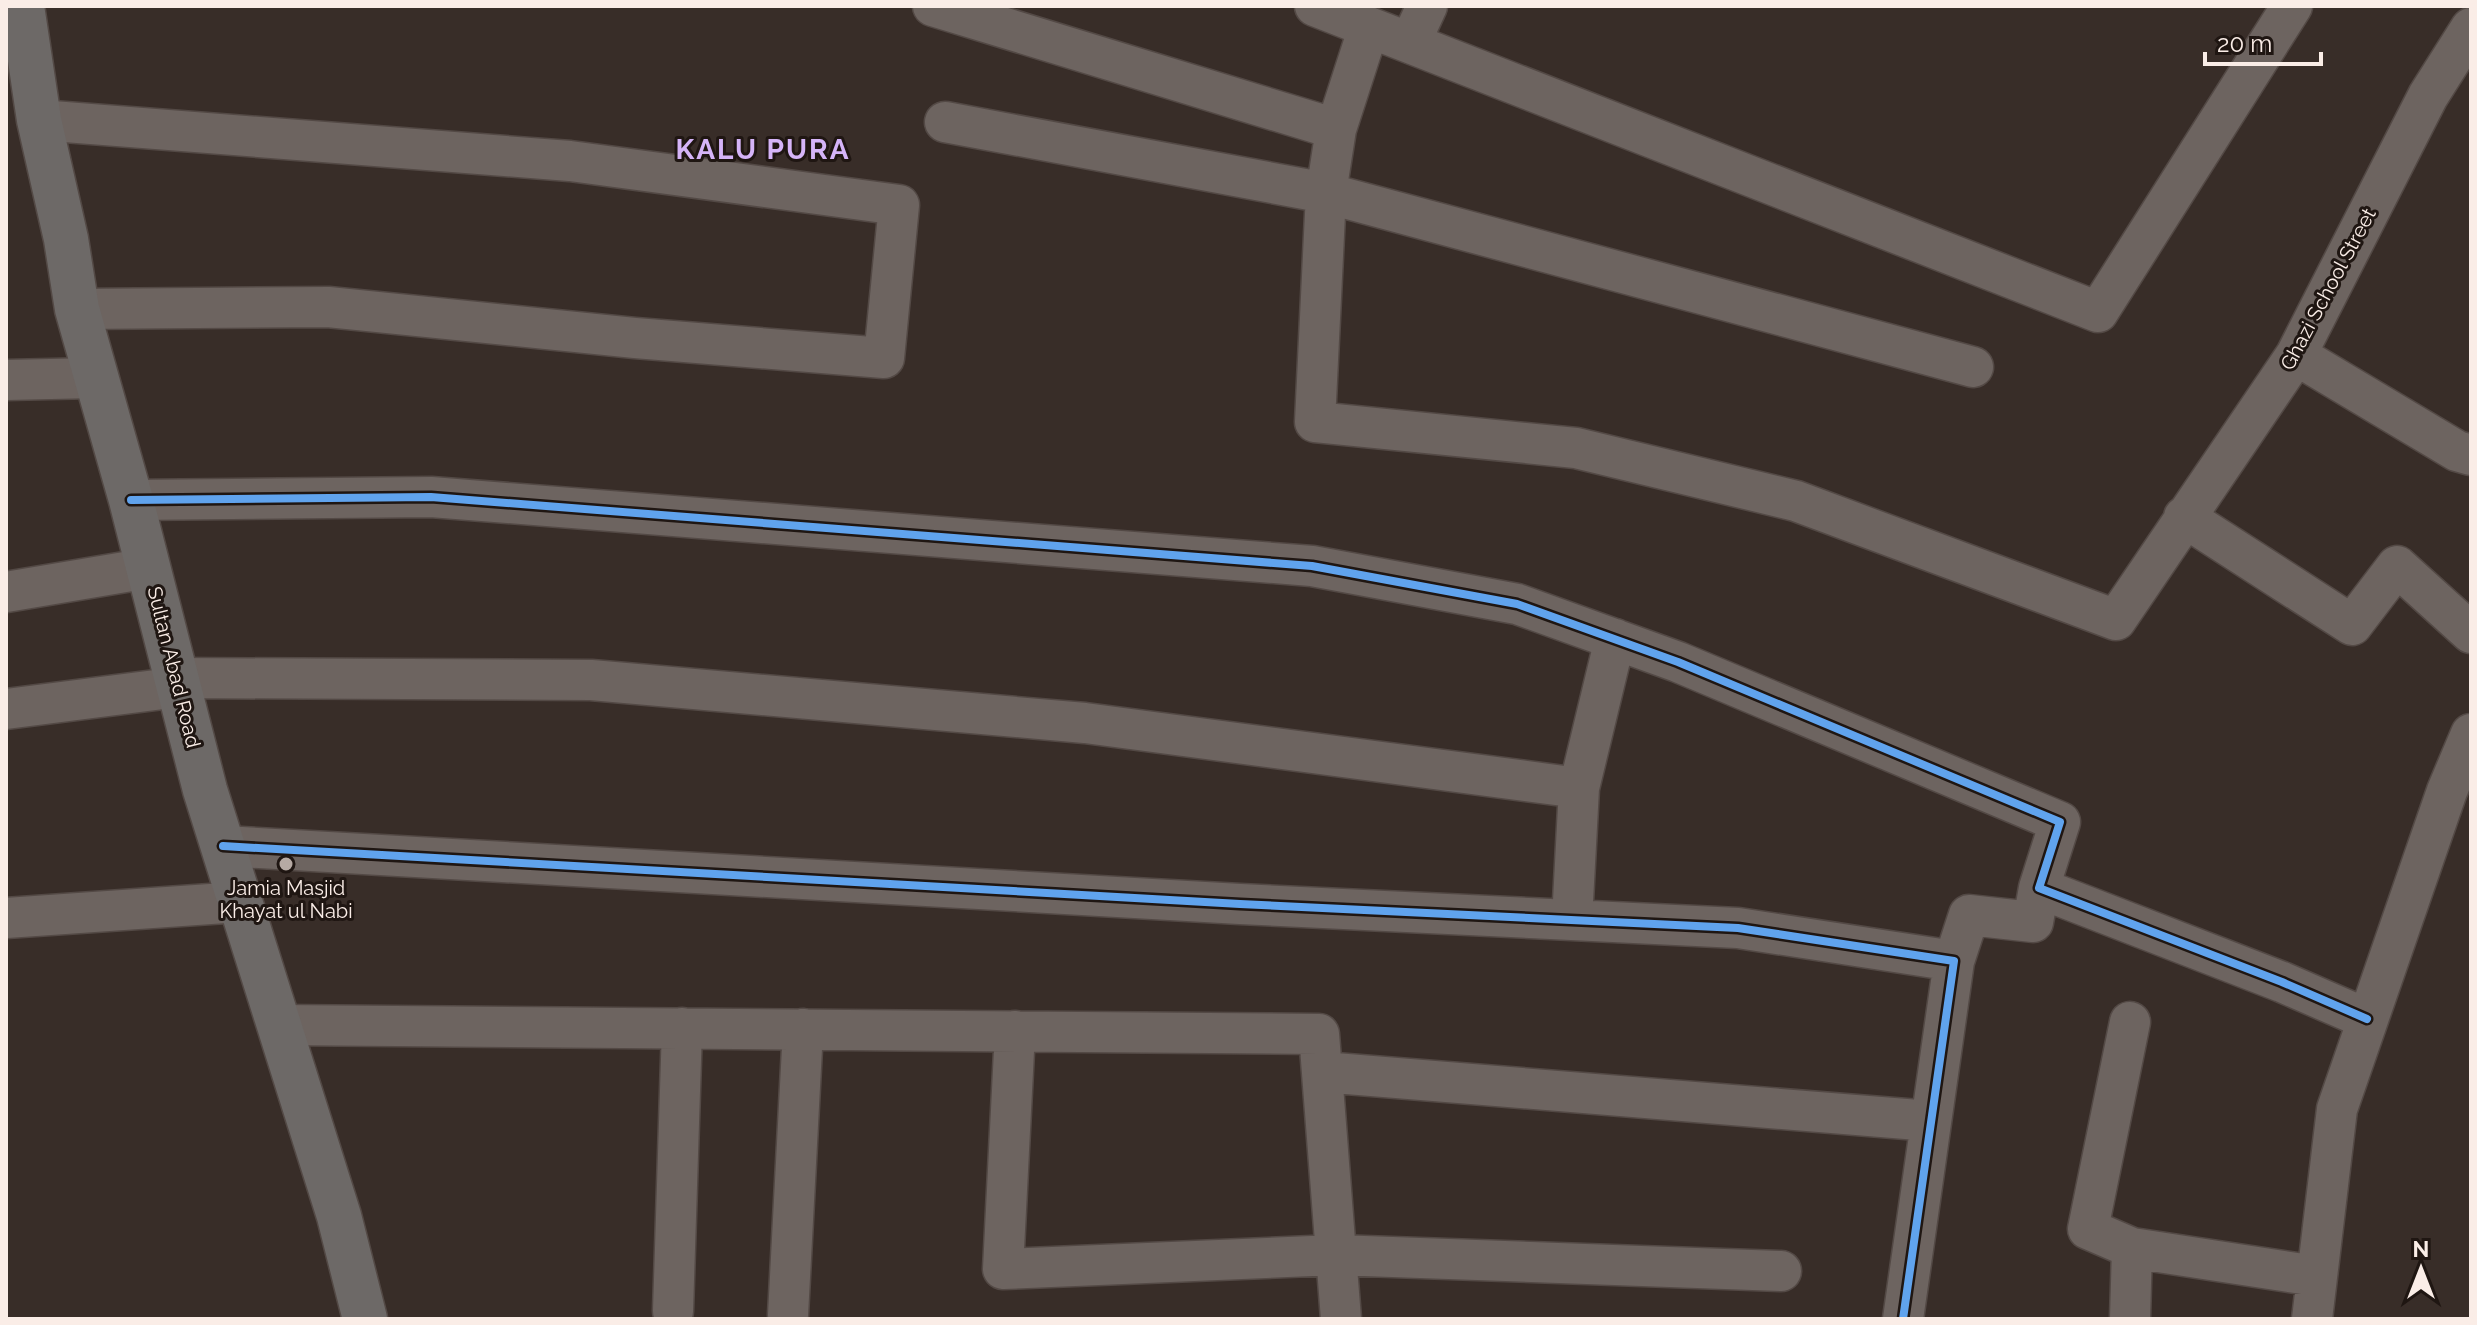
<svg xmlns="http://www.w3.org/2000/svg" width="2477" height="1325" font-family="Raleway,sans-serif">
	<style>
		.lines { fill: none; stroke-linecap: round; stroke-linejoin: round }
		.street-casing { stroke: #534945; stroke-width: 43 }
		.secondary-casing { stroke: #534945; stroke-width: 47 }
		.street { stroke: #6d6460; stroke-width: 40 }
		.secondary { stroke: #6d6967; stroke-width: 44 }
		.cycleway-casing { stroke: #1f1612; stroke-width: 13 }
		.cycleway { stroke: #60a3ed; stroke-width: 8 }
		.poi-dot { fill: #b6aaa4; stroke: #1f1612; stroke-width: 3 }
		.labels { text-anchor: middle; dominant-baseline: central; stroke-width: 6; stroke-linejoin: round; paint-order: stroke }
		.street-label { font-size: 20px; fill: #faede7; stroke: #1f1612 }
		.poi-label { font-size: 20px; fill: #faede7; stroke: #1f1612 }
		.district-label { font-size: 28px; font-weight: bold; letter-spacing: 2px; fill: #d5b4f8; stroke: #1f1612 }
	</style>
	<rect width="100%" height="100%" fill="#382d28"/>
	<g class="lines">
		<g class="street-casing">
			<path id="street" d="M933,6L1336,129
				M1315,6L2098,312L2292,6
				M1369,27L1336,129L1326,193L1315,422L1576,448L1796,501L2116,620L2296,355L2428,96L2471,28
				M1410,43L1427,6
				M39,120L570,161L899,205L884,358L635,338L328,307L77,309
				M945,122L1326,193L1973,367
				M2296,355L2457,451L2471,455
				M6,380L95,378
				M131,500L431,497L1312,566L1517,604L1678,662L2060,822L2039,888L2282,982L2367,1019
				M2184,517L2352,625L2397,566L2471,633
				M6,592L149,568
				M177,678L591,680L1085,723L1579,788L1615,639
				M6,709L179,687
				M223,846L1240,904L1738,928L1954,961L1903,1319
				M6,918L240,902
				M1572,920L1579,788
				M1954,961L1969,915L2033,922L2039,888
				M2130,1022L2088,1229L2132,1248L2316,1276
				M279,1025L1319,1034L1341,1319
				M1015,1031L1003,1269L1336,1255L1781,1271
				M1322,1072L1931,1121
				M673,1311L682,1028
				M788,1315L803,1029
				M2130,1319L2132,1248
				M2312,1319L2337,1109L2447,791L2471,734"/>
		</g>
		<g class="secondary-casing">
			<path id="secondary" d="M22,6L39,120L66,239L77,309L131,500L205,790L339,1216L365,1319"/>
		</g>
		<use href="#street" class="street"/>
		<use href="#secondary" class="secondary"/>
		<g class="cycleway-casing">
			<path id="cycleway" d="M131,500L431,497L1312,566L1517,604L1678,662L2060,822L2039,888L2282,982L2367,1019
				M223,846L1240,904L1738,928L1954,961L1903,1319"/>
		</g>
		<use href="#cycleway" class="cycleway"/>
	</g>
	<circle class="poi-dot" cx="286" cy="864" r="8"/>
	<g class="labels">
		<g class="street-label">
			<text transform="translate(2328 289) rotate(-62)">Ghazi School Street</text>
			<text transform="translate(174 667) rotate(76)">Sultan Abad Road</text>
		</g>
		<g class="poi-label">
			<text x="286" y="888">Jamia Masjid<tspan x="286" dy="23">Khayat ul Nabi</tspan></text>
		</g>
		<g class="district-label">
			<text x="763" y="149">KALU PURA</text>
		</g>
	</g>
	<rect width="2477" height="1325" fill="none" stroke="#faede7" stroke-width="16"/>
	<g transform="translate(2421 1269)" stroke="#1f1612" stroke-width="6" paint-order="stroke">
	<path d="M0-6L14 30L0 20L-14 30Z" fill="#faede7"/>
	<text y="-12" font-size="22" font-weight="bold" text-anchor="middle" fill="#faede7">N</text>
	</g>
	<path d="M2205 52v12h116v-12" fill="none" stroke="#faede7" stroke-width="4"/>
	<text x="2217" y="52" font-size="24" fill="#faede7" stroke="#1f1612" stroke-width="6" paint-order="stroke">20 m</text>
</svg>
